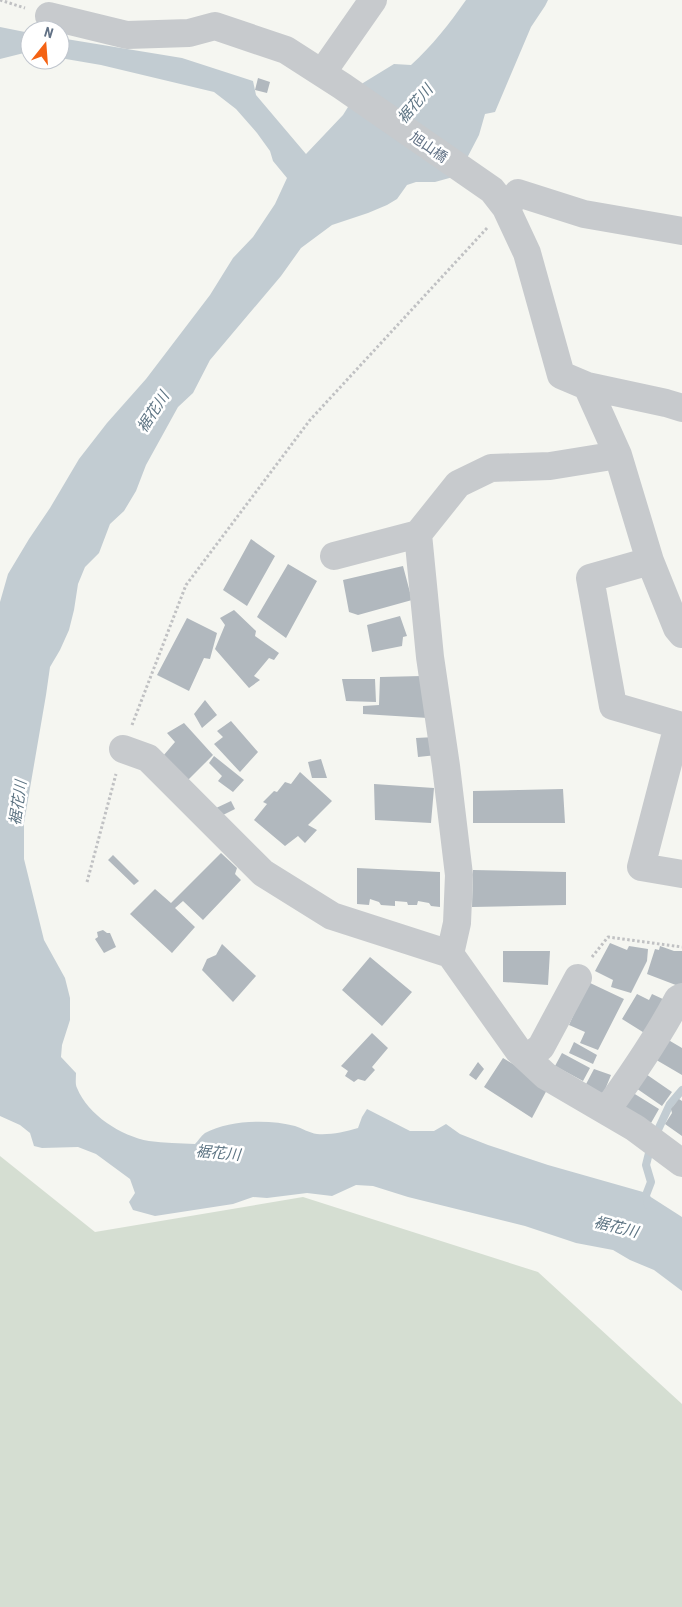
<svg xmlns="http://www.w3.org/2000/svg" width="682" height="1607" font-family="'Roboto Condensed','Noto Sans JP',sans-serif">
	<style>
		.green { fill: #d5ded2 }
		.water { fill: #c2ccd2 }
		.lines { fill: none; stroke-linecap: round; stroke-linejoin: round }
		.stream { stroke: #c2ccd2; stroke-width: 8 }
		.building { fill: #b1b8be }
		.path { stroke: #c0c1c3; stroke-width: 3; stroke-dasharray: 2.5 2.5; stroke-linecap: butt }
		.minor { stroke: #c7cacd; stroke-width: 28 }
		.labels { text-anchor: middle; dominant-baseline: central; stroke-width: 5; stroke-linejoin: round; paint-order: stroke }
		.street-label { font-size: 14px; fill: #617185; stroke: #fff }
		.water-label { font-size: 15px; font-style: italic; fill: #5d7483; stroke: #fff }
	</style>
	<rect width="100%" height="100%" fill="#f5f6f1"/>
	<path class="green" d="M0,1156L95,1232L303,1197L538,1272L682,1404V1607H0Z"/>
	<path class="water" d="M466,0H548L545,6L531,27L495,112L485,114L479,135L466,160L453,177L435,182H416L407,185L397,199L387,205L368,213L332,225L301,248L281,276L210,360L193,393L178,407L146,465L136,491L124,511L110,524L99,553L85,567L78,584L74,610L69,630L60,650L50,667L46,695L24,823V859L44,940L65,978L70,998V1020L62,1045L61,1057L76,1073C76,1078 75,1084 77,1088C88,1115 121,1136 149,1141C164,1143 180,1143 195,1144C198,1141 201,1136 205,1133C229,1120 269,1119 295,1126C302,1128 309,1133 317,1134C331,1135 344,1132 358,1128L362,1117L367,1109L410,1131H434L446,1124L460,1134L488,1145L548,1165L643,1192L682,1217V1291L654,1270L630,1260L613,1250L576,1243L525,1226L408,1197L373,1186L356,1185L332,1196L307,1193L267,1198L253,1197L233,1204L155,1216L133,1210L129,1202L135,1193L130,1179L96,1154L78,1147L42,1148L34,1146L30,1133L20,1125L0,1116V602L8,574L29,539L50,508L79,459L107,423L146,379L210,295L233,258L253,237L275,204L287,178L273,161L270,151L257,133L236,109L214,92L101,65L60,58V38L182,58L253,81L256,95L306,154L343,115L363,83L394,64L411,65C432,46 450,23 466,0Z
		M0,27L30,33V54L24,53L0,59Z"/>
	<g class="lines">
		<path class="stream" d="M657,1132L670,1104L682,1090
			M648,1205L646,1195L651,1182L646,1165L650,1149"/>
	</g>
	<path class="building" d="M258,78L270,82L267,93L255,90Z
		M251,539L275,556L247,606L223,590Z
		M288,564L317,581L286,638L257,617Z
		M403,566L412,600L358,615L349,612L343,580Z
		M234,610L256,631L255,636L279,653L274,660L269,658L254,676L260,680L249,688L215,649L225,625L220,618Z
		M400,616L407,636L403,637L402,646L372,652L367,625Z
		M187,618L217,633L210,659L204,658L189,691L157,675Z
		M422,676L428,718L363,714V706L379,705L380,677Z
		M342,679H375L376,702L346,701Z
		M205,700L217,715L202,728L194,714Z
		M231,721L258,752L240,772L214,744L223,737L217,731Z
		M184,723L213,755L186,782L163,756L175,742L167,733Z
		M435,737L437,755L418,757L416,738Z
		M214,756L244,780L233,792L218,781L222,776L209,763Z
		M321,759L327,778H312L308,762Z
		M300,772L332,801L308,825L317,830L305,843L298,836L285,846L254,820L267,804L263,802L274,791L277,792L285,782L291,784Z
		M374,784L434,788L431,823L375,820Z
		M563,789L565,823H473V791Z
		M231,801L235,809L221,816L214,809Z
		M221,853L237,868L235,874L241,880L203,920L183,901L175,908L195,927L172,953L130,914L155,889L171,903Z
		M113,855L139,881L134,885L108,860Z
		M357,868L440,872V907L431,906L429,903L418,901L417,905H408L407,902L395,901V906L381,905L379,902L370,899L369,905L357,904Z
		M473,870L566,872V905L472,907Z
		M103,930L107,933H110L116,947L104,953L95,939L98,937L97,932Z
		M610,943L627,950L629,946L648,949L647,961L631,993L611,987L613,980L595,971Z
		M222,944L256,976L233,1002L202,970L207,959L216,955Z
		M660,946L674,951H682V983L681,987L647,974L655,949L659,950Z
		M503,951H550L548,985L503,982Z
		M370,957L412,992L382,1026L342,990Z
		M588,982L624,999L598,1050L580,1043L585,1032L569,1025Z
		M637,994L649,1000L652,994L665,1000L646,1034L622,1019Z
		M372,1033L388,1048L372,1067L375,1070L365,1081L358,1079L354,1082L345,1076L348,1071L341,1066Z
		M665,1038L682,1048V1075L653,1058Z
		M574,1042L597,1055L593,1064L569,1053Z
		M562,1053L590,1068L583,1081L555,1066Z
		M503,1058L549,1086L532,1118L484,1087Z
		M478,1062L484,1069L476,1080L469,1075Z
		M594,1069L611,1075L602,1097L585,1086Z
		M643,1072L672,1092L662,1106L633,1086Z
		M630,1091L659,1109L651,1123L622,1107Z
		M679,1099L682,1101V1136L665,1124L672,1113L671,1109Z"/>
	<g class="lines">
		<path class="path" d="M0,0L25,8
			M132,725L186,585L310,420L488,227
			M87,882L116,774
			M592,957L608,937L682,947"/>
		<path class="minor" d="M49,16L127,35L189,33L215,26L286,50L342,86L492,190L506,208L527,253L561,375L587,386L618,455L650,561L677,628L682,634
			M322,73L373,0
			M506,208L518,193L584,214L682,231
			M587,386L666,403L682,408
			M418,534L430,657L446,766L459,875L457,923L450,954
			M334,556L418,534L458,484L491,468L550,466L618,455
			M650,561L590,578L613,706L682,726
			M678,725L641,867L682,874
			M123,749L148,758L263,873L332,916L450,954L518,1050L546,1076L635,1128L682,1163
			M527,1058L541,1047L578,978
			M606,1111C632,1075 657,1039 678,999L682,997"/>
	</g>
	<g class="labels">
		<g class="street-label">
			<text transform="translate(429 147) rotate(35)">旭山橋</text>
		</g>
		<g class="water-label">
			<text transform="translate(415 104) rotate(-50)">裾花川</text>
			<text transform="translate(153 412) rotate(-57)">裾花川</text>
			<text transform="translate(18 803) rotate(-82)">裾花川</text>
			<text transform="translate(218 1153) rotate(5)">裾花川</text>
			<text transform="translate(616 1227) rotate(14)">裾花川</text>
		</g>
	</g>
	<g transform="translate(45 45) rotate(17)"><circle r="24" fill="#ffffff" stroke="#c0c6ce"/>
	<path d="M0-4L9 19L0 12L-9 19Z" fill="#f46213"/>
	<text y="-8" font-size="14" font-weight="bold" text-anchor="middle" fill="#617185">N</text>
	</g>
</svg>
